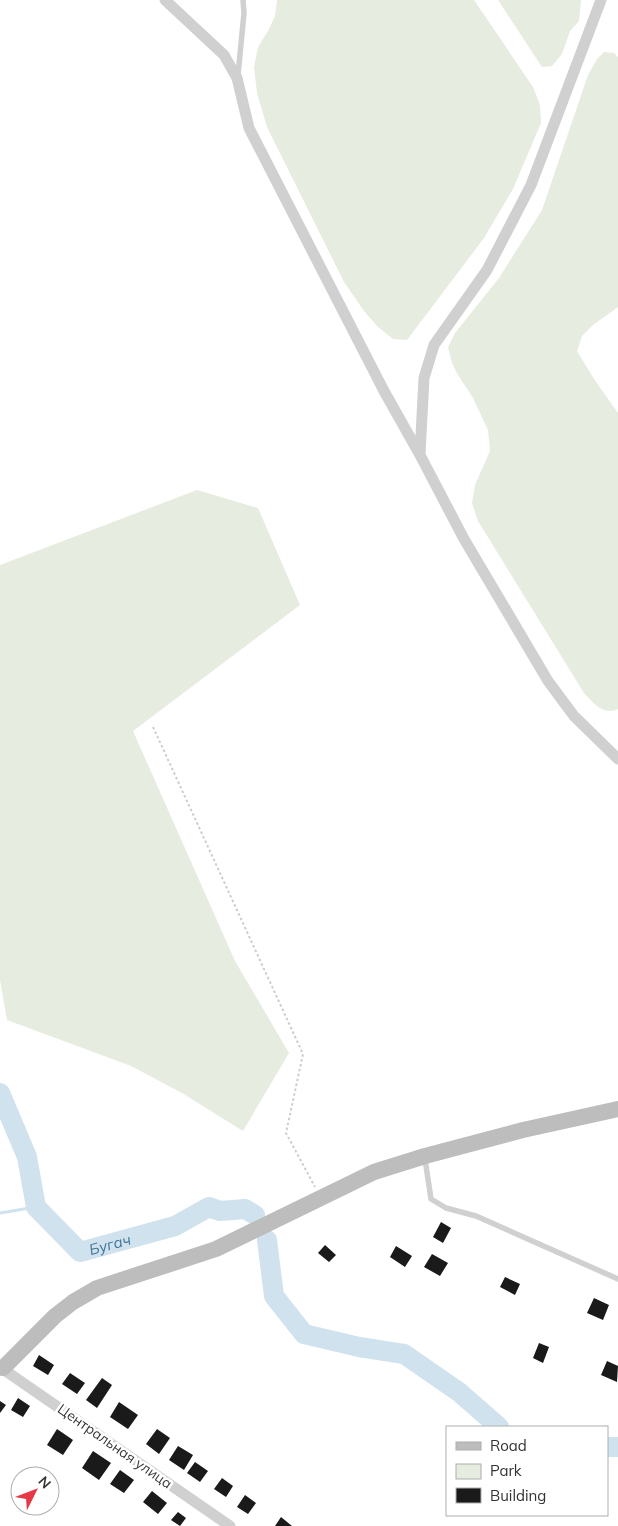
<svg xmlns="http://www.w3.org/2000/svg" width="618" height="1526" font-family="Mulish,sans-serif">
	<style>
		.green { fill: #e6ecdf }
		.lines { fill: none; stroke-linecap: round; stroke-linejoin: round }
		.stream { stroke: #cfe2ee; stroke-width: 3 }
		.river { stroke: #cfe2ee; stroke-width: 20 }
		.building { fill: #1a1a1a }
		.path { stroke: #cdcdcd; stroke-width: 2; stroke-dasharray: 2.5 2.5; stroke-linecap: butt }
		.lane { stroke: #d0d0d0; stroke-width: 5.5 }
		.street { stroke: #d0d0d0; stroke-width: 11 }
		.secondary { stroke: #bdbdbd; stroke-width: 16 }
		.labels { text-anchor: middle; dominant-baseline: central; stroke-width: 5; stroke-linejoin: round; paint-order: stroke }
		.street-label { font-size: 14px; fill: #333; stroke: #fff }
		.water-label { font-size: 15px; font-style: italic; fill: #3f7597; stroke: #fff }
	</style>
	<rect width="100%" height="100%" fill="#fff"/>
	<path class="green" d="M277,0H474L533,87L540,105L541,123L513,189L484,238L407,340L393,339L378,327L364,311L344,282L267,127L257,93L254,67L258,47L268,31L275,16Z
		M498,0H581L579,21L570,31L562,54L552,66L542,67Z
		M604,52L614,53L618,57V307L593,325L582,336L577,351L594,379L618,413V709C604,716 593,703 584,693L478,521L472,503L475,485L490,451L488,430L473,398L458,375L452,363L448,347L455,333L499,278L542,210L588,75L597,59Z
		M197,490L258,508L300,605L133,731L235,961L289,1053L243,1131L182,1093L131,1066L7,1020L0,980V565Z"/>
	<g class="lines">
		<path class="stream" d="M0,1213L36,1207"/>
		<g class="river">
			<path id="s1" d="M0,1093L27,1157L36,1207L80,1252L175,1226L209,1207L220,1211L245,1209L255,1215"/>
			<path d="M267,1240L274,1296L304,1334L359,1347L404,1354L459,1392L499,1427"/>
			<path d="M607,1447H618"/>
		</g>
	</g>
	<path class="building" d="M441,1222L451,1228L443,1243L433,1237Z
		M325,1245L336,1255L329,1262L318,1253Z
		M396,1246L412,1256L405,1267L390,1257Z
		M432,1254L448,1263L440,1276L424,1267Z
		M505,1277L520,1284L515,1295L500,1287Z
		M594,1298L609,1305L603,1320L587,1313Z
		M539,1343L549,1347L543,1363L533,1358Z
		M39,1355L54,1365L48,1375L33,1366Z
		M607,1361L618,1366L617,1382L601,1375Z
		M70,1373L85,1383L77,1394L62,1384Z
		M102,1378L112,1385L97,1408L86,1400Z
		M18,1398L30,1406L23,1417L11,1410Z
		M0,1401L6,1405L0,1413Z
		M119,1402L138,1415L128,1429L110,1417Z
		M57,1429L73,1440L63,1455L47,1445Z
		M157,1429L170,1438L159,1454L146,1444Z
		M178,1446L193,1455L184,1470L169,1460Z
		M93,1451L111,1463L99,1480L82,1468Z
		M195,1462L208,1471L200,1482L187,1473Z
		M120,1470L134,1480L124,1493L110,1484Z
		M222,1478L233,1486L226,1497L214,1489Z
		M152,1491L167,1503L158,1514L143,1502Z
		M245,1495L256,1503L248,1514L237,1507Z
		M178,1512L186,1518L180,1526L171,1520Z
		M281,1517L292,1526H275Z"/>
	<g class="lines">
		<path class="path" d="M153,727L303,1054L286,1133L315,1187"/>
		<path class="lane" d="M238,75L244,13L243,0
			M425,1159L431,1199L446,1208L476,1216L618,1279"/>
		<path class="street" d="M165,0L224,55L237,78L249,128L384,391L420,455L464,539L548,681L574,716L618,759
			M420,454L424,378L434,345L487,270L531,185L601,0
			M0,1367L230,1526"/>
		<path class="secondary" d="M3,1368L55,1316L73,1302L97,1288L216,1249L374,1172L425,1156L523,1130L618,1109"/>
	</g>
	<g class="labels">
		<g class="street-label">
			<text transform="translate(115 1446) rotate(35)">Центральная улица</text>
		</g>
		<g class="water-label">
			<text stroke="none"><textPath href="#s1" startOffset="214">Бугач</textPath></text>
		</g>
	</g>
	<rect x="446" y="1426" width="162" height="90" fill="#ffffff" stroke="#adadad"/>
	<rect x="456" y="1442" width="25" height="8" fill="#bdbdbd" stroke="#adadad"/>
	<text x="490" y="1451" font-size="15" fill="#333333">Road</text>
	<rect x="456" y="1464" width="25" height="15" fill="#e6ecdf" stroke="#adadad"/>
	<text x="490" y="1476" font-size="15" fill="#333333">Park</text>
	<rect x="456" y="1488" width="25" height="15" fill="#1a1a1a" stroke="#adadad"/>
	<text x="490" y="1501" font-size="15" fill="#333333">Building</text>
	<g transform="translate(35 1491) rotate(48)"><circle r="24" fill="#ffffff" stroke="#adadad"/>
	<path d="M0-4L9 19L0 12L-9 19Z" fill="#e63946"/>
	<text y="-8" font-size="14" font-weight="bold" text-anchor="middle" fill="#333333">N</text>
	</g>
</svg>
